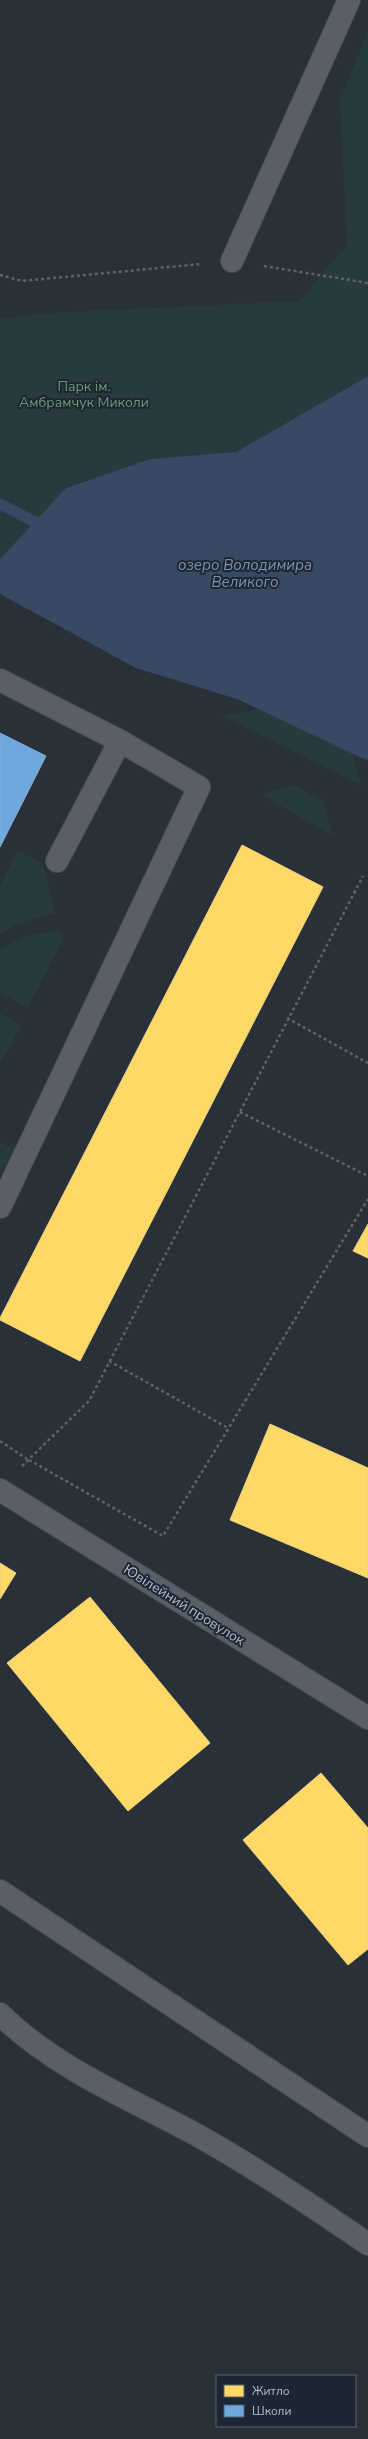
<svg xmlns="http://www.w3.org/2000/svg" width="368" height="2439" font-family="'Nunito Sans',sans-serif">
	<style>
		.green { fill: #273a3e }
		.water { fill: #384963 }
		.homes { fill: #ffd966; stroke: #e8d084 }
		.schools { fill: #6fa8dc; stroke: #84aed6 }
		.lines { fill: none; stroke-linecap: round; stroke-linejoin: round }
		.stream { stroke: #384963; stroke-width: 11 }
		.minor-casing { stroke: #484c53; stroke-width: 24 }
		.path { stroke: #5d636a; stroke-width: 2.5; stroke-dasharray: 3 3; stroke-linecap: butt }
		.minor { stroke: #5a5e66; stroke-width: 22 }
		.labels { text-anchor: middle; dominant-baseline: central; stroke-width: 4; stroke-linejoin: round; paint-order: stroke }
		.park-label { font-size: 14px; fill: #6b9a76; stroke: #1d2633 }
		.street-label { font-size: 14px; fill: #b4bcc9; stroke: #1d2633 }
		.water-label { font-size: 15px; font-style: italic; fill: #7c92b1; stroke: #1d2633 }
	</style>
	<rect width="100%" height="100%" fill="#2a3038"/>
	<path class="green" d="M368,31V376L236,452L150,459L66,488L0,559V319L47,313L299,301L347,245L340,100Z
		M276,705L349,742L361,785L223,716Z
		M295,785L323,801L333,836L260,794Z
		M17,851L43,863L55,913L18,924L0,934V886Z
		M59,930L64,938L28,1008L0,993V949L23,937Z
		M0,1013L21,1026L0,1064Z
		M0,1142L18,1152L8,1166L0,1171Z"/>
	<path class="water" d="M368,376V761L237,699L136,668L0,594V559L66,488L150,459L236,452Z"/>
	<path class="homes" d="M242,845L323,887L80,1361L0,1320V1318Z
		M368,1224V1258L353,1251Z
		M270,1424L368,1468V1578L230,1520Z
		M0,1563L16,1573L0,1599Z
		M90,1597L210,1743L128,1811L7,1663Z
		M321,1773L368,1828V1949L348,1965L243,1840Z"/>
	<path class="schools" d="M0,733L46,756L0,847Z"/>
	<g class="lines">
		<path class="stream" d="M0,504L35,522L49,525"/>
		<g class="minor-casing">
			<path id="minor" d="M232,261L349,0
				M0,680L120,741L199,787L0,1207
				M57,861L120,741
				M0,1490L368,1718
				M0,1891L368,2136
				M0,2014C56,2069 129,2098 197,2135C256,2168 312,2206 368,2244"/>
		</g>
		<path class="path" d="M264,266L368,283
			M0,275L22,281L201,264
			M287,1018L368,1063
			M240,1112L368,1176
			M109,1361L228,1428
			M0,1441L27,1459
			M29,1460L163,1536L368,1199
			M22,1466L89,1401L363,876"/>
		<use href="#minor" class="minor"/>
	</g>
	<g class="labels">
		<g class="park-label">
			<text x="84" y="386">Парк ім.<tspan x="84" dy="16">Амбрамчук Миколи</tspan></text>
		</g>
		<g class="street-label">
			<text transform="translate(184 1605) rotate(32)">Ювілейний провулок</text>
		</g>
		<g class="water-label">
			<text x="245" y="565">озеро Володимира<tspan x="245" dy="17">Великого</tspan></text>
		</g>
	</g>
	<rect x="216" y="2375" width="140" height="52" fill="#1d2633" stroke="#59626f"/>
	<rect x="224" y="2385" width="20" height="12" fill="#ffd966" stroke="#59626f"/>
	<text x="252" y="2395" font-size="12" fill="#b4bcc9">Житло</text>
	<rect x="224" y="2405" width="20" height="12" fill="#6fa8dc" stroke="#59626f"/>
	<text x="252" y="2415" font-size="12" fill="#b4bcc9">Школи</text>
</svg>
